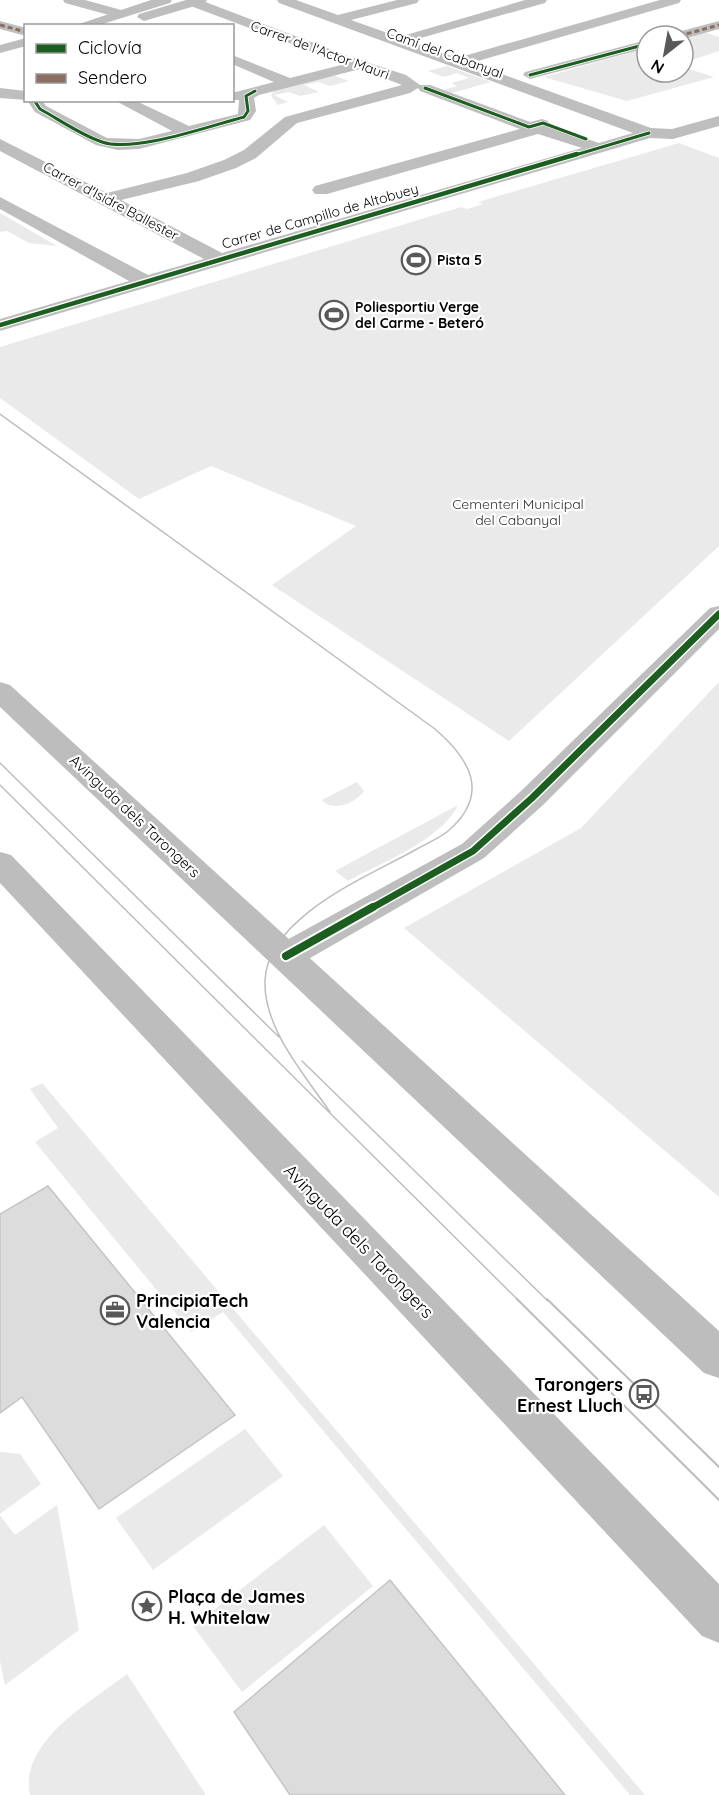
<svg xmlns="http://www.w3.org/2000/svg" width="719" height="1795" font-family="Quicksand,sans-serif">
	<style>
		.green { fill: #eaeaea }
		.building { fill: #dcdcdc; stroke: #c5c5c5; stroke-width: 1.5 }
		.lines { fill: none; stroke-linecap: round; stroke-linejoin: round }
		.street { fill: #bebebe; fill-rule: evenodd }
		.primary { fill: #bdbdbd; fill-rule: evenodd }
		.tram-far1 { stroke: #bdbdbd; stroke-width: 1.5 }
		.tram { stroke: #bdbdbd; stroke-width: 2 }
		.quiet { stroke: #8d6e63; stroke-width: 3; stroke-dasharray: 5 3; stroke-linecap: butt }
		.cycleway-far3-casing { stroke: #fff; stroke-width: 4.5 }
		.cycleway-far2-casing { stroke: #fff; stroke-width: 7 }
		.cycleway-far1-casing { stroke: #fff; stroke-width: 10 }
		.cycleway-casing { stroke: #fff; stroke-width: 12 }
		.cycleway-far3 { stroke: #1b5e20; stroke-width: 3 }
		.cycleway-far2 { stroke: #1b5e20; stroke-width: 4.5 }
		.cycleway-far1 { stroke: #1b5e20; stroke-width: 7 }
		.cycleway { stroke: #1b5e20; stroke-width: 8 }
		.labels { text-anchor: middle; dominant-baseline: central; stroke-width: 4.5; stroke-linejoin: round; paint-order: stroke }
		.far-street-label { font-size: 14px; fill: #000; stroke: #fff }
		.far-poi-label { font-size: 14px; font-weight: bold; fill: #000; stroke: #fff; text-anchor: start }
		.far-park-label { font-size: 14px; fill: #2f2f2f; stroke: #fff }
		.street-label { font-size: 15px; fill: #000; stroke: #fff }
		.near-street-label { font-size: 18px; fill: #000; stroke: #fff }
		.near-poi-label { font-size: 18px; font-weight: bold; fill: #000; stroke: #fff; text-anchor: start }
	</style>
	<rect width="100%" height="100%" fill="#fff"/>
	<path class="green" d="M704,32L719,37V51L683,63V38Z
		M647,48V72H683V67L714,77L627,101L544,77Z
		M447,66L491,82L445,95L430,85L443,90L457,86L451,83L469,78L457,73L444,77L428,71Z
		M333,75L349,81L330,86L319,82L304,85L319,92L300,96L289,92L274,95L288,102L278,105L271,96L274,90Z
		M679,143L719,158V546L509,741L272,585L356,526L211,466L139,499L0,398V347L461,207L467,209L483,204L478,202Z
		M0,213L57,246L29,243L7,231L0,232Z
		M719,682V1197L404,928L581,828Z
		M357,782L364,791C355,803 334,813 322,800Z
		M458,805C442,840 380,863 348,881L335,871Z
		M42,1083L645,1795H630L223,1312L191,1332L35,1142L58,1128L30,1089Z
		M245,1429L283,1476L153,1570L116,1518Z
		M0,1452L20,1454L41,1484L0,1514Z
		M57,1505L79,1630L5,1685L0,1661V1515L15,1535Z
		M324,1525L373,1586L242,1692L193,1626Z
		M127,1674L206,1795H30C19,1741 91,1702 127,1674Z"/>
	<path class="building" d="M48,1186L235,1415L99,1509L22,1397L0,1413V1214Z
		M390,1580L565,1795H290L234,1712Z"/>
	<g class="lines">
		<path class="street" d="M63,0H85L125,11L127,14L120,18L65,3Z
			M188,0H200L348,56L406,75L420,85H430L530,122L542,119L548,121L549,126L599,143L633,133L279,3L277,0H296L338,15L397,0H419L417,3L351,20L399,37L525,0H547L545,3L410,41L457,58L660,0H681L679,3L471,63L651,128L672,129L719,116V126L673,139L650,138L0,331V319L129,281L0,209V197L148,275L204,259L0,151V139L107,193L187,173L224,160L244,150L285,117L402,85L360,69L259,95L254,98L256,111L250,120L139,149L118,150L96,145L35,112L27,100H42L46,106L107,138L139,139L172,131L114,100H134L189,126L238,114L239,100H229H232V93L274,82L232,64V55L290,78L345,64L188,5ZM418,88L420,91L520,129L315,186L312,190L315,194H327L538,134L582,148L222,253L121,200L199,181L236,168L256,158L297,123L410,93Z
			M0,21L26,28V36L0,29Z
			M719,21V29L683,39V36H672L674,33Z
			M647,40V48L530,79L523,75L525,72Z
			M0,88L26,91V100L0,98Z
			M719,606V629L543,805L484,858L298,965L286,968L274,965L269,956L274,947L462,844L521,791L710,608Z"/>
		<path class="primary" d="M151,0H172L170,3L96,26H73Z
			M186,0H207L205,3L144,21L137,17L139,14Z
			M26,38V46L0,53V45Z
			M0,682L10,685L719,1331V1378L704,1373L0,707Z
			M0,852L11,855L719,1584V1643L702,1636L0,883Z"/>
		<path class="tram-far1" d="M0,414L435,729C470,759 491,794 448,831C440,838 427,843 417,849C369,876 268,916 265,980C263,1028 304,1074 330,1112
			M0,763L279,1037
			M0,785L519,1301
			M302,1061L548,1301"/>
		<path class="tram" d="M517,1299L719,1500
			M547,1299L719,1467"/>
		<path class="quiet" d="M0,25L26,32
			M679,36L719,25"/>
		<g class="cycleway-far3-casing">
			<path id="cycleway-far3" d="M530,75L647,44
				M425,88L529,127L543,123L586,139
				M34,100L40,109C60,120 81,135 102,142C135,153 209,126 244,117L248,111L246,96L255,91
				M572,156L649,133"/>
		</g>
		<g class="cycleway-far2-casing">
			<path id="cycleway-far2" d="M0,325L577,154"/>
		</g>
		<g class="cycleway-far1-casing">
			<path id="cycleway-far1" d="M370,909L473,851L532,798L719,614"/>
		</g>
		<g class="cycleway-casing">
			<path id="cycleway" d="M286,956L373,907"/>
		</g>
		<use href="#cycleway-far3" class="cycleway-far3"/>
		<use href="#cycleway-far2" class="cycleway-far2"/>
		<use href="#cycleway-far1" class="cycleway-far1"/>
		<use href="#cycleway" class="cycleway"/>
	</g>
	<defs>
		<g id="stadium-ring" transform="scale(1.5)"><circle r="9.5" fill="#fff" stroke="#595959" stroke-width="1.5"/><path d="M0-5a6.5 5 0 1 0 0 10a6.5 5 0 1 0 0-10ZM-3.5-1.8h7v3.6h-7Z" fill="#595959"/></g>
		<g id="office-ring" transform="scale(1.5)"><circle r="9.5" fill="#fff" stroke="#595959" stroke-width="1.5"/><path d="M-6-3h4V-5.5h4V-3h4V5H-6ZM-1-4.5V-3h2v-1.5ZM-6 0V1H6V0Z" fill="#595959"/></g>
		<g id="bus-ring" transform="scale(1.5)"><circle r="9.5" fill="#fff" stroke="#595959" stroke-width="1.5"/><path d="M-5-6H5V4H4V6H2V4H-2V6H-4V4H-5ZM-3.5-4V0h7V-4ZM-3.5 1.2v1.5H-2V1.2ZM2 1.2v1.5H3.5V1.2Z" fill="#595959"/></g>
		<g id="sight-ring" transform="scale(1.5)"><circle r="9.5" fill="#fff" stroke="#595959" stroke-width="1.5"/><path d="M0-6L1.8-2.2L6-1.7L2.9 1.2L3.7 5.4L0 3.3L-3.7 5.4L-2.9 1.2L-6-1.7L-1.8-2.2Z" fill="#595959"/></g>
	</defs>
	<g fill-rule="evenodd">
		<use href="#stadium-ring" x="416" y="260"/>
		<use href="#stadium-ring" x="334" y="315"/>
		<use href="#office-ring" x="115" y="1310"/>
		<use href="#bus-ring" x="644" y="1394"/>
		<use href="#sight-ring" x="147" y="1606"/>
	</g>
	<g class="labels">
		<g class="far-street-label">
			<text transform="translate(320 50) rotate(20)">Carrer de l'Actor Mauri</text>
			<text transform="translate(445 53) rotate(20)">Camí del Cabanyal</text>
			<text transform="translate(111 201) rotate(28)">Carrer d'Isidre Ballester</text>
			<text transform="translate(320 216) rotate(-16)">Carrer de Campillo de Altobuey</text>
		</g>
		<g class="far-poi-label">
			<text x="437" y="260">Pista 5</text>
			<text x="355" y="307">Poliesportiu Verge<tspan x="355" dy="16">del Carme - Beteró</tspan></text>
		</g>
		<g class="far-park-label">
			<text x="518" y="504">Cementeri Municipal<tspan x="518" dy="16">del Cabanyal</tspan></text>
		</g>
		<g class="street-label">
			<text transform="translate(135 816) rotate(43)">Avinguda dels Tarongers</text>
		</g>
		<g class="near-street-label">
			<text transform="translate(359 1241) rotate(46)">Avinguda dels Tarongers</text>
		</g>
		<g class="near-poi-label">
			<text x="136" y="1300">PrincipiaTech<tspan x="136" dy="21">Valencia</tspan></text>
			<text x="623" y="1384" text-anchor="end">Tarongers<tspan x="623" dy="21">Ernest Lluch</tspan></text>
			<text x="168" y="1596">Plaça de James<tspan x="168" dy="21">H. Whitelaw</tspan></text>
		</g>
	</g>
	<rect x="24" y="24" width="210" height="78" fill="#ffffff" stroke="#999999" stroke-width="1.5"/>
	<rect x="36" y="44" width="30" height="9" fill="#1b5e20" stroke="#999999" stroke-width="1.5"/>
	<text x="78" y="54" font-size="18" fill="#000000">Ciclovía</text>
	<rect x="36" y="74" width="30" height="9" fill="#8d6e63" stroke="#999999" stroke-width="1.5"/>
	<text x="78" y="84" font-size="18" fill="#000000">Sendero</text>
	<g transform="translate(665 54) rotate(211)"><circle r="28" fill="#ffffff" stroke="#999999" stroke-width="1.5"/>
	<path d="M0-4.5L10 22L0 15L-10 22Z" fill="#595959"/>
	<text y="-9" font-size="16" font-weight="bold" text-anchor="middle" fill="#000000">N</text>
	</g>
</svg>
